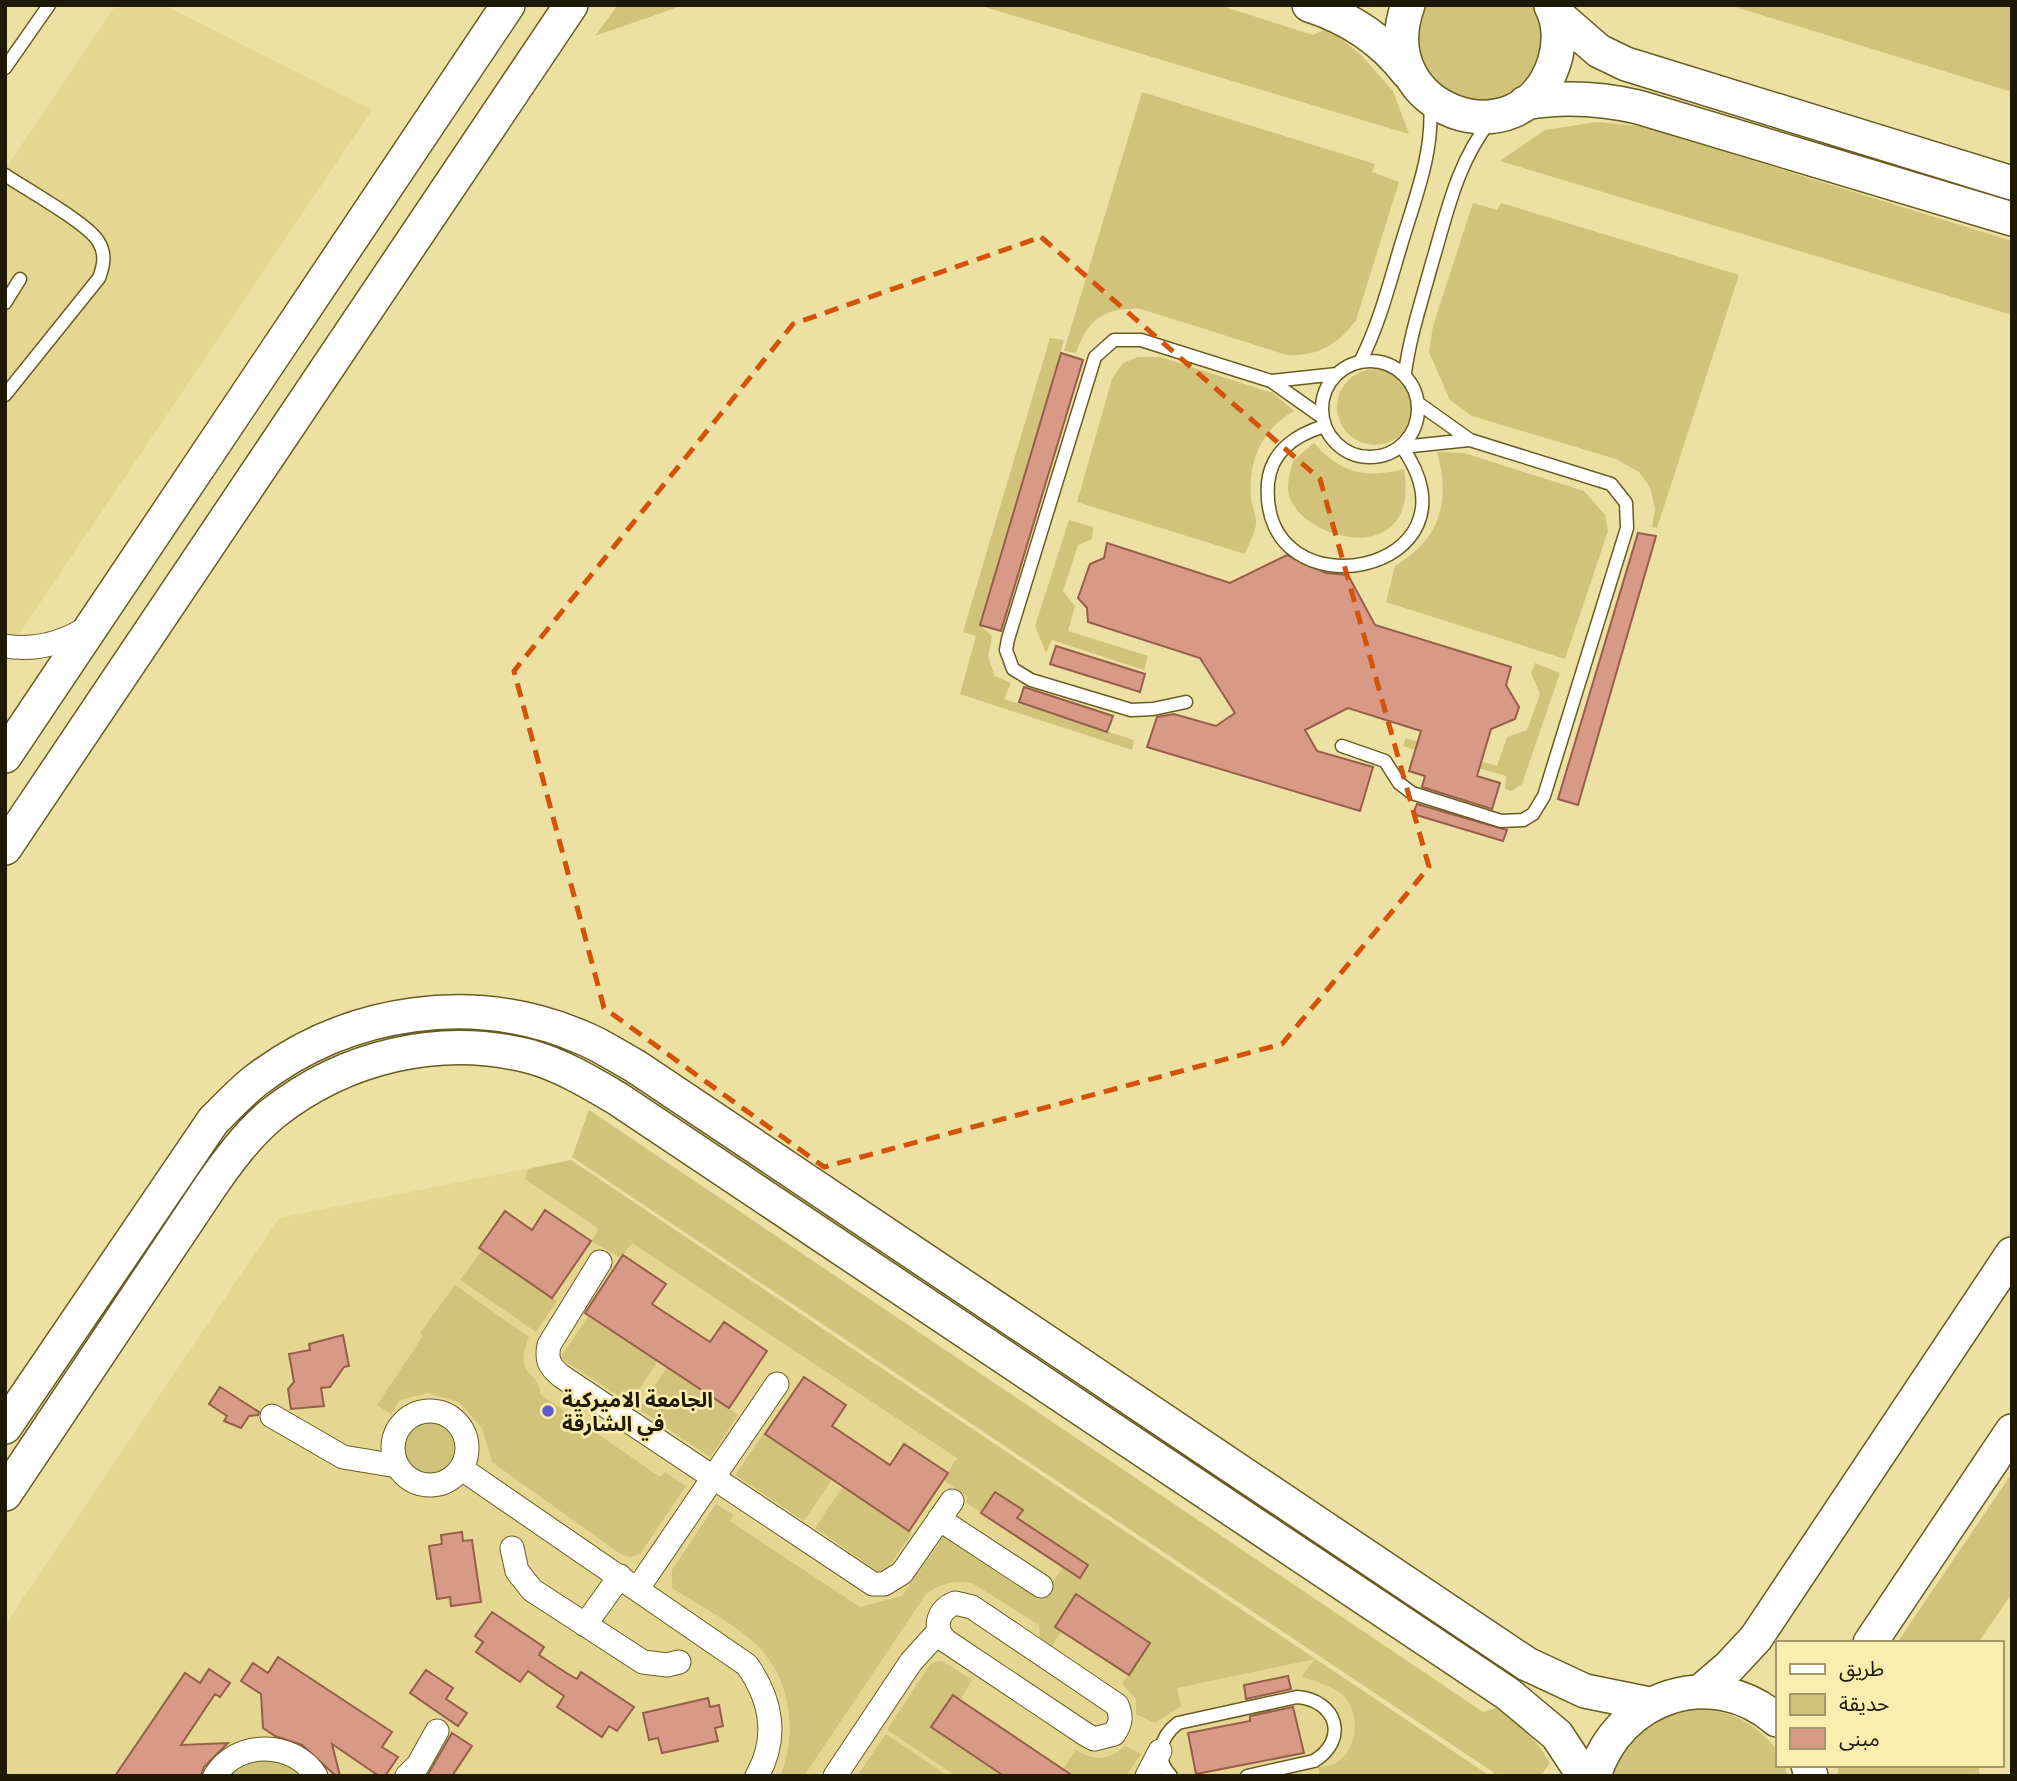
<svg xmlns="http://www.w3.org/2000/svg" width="2017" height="1781" font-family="'Archivo Narrow','Noto Sans Arabic',sans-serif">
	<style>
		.built { fill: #e5d792 }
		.green { fill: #d2c37a }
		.building { fill: #d89a87; stroke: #975e4c; stroke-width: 2 }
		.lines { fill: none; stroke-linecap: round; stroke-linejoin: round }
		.lane-casing { stroke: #685d21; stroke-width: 15 }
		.street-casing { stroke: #685d21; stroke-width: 25 }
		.secondary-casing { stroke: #685d21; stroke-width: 36 }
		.lane { stroke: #fff; stroke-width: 12 }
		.street { stroke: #fff; stroke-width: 23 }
		.secondary { stroke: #fff; stroke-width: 33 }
		.marked { fill: none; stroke: #d4530b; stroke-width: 5; stroke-dasharray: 14 9; stroke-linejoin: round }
		.poi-dot { fill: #5b5cd3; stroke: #faedaf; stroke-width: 2.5 }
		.labels { text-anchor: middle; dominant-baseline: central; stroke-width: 5; stroke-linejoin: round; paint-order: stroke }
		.poi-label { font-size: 21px; font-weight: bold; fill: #1e1902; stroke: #faedaf; text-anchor: start }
	</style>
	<rect width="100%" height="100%" fill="#ece0a3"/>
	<path class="built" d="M116,5H164L372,110L5,655V169Z
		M571,1160L1490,1776H5V1625L279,1218Z"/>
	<path class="green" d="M618,5H684L595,36Z
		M978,5H1219L1313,35L1328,28L1362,56L1393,91L1409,134Z
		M1427,5H1544L1550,20L1537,82L1484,106C1472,101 1452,98 1443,90C1418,70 1410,33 1427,5Z
		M1729,5H2012V92Z
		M1142,92L1375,164L1372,172L1399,182L1356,320C1339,344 1317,357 1287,355L1141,309C1104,307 1088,319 1076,353L1064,351Z
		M1596,122L1641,126L2012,241V315L1500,161L1545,130Z
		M1473,203L1497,210L1501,203L1739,275L1657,528L1652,527L1655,509L1650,487L1639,472L1616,459L1472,416L1450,400L1429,352L1433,326Z
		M1050,338L1064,340L980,625L992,636L988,657L995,676L1011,683L1004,699L1134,740L1132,750L960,694L976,636L963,632Z
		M1138,357H1160L1273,393L1294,411C1262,429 1248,460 1251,497C1251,506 1257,515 1256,523C1256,533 1248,545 1245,554L1077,502L1112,379L1123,363Z
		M1337 407a38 38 0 1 1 76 0a38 38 0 1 1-76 0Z
		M1314,443C1341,473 1365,479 1404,469C1422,575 1290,539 1288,488C1288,479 1291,469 1293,461Z
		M1437,452L1464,453L1584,491L1605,515L1608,531L1565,659L1386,602L1395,566C1440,539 1451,502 1437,452Z
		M1069,520L1093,527L1092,539L1078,545L1063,591L1075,606L1068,631L1148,656L1144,670L1052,640L1046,653L1035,626Z
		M1535,663L1560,673L1522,784L1512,791L1505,789L1506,776L1403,746L1406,738L1497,766L1507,737L1527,730L1540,694L1531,673Z
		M589,1110L1483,1712L1496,1708C1520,1722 1536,1739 1550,1763L1541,1776H1494L1493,1772L572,1157Z
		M571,1160L1490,1776H1320L1318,1767C1323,1766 1330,1766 1334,1764C1359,1752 1361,1713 1343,1695C1333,1686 1315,1682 1302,1676L1315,1659L1177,1688L1181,1706L1155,1723L1136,1714V1699L1122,1684L1150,1642L1076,1594L1055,1626L1062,1631L1051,1647L1040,1640L1039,1625L972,1583C954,1580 940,1584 926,1594L804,1776H780C800,1729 789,1670 749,1638C726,1619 697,1604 672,1588V1570L716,1504L734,1515L730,1521L860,1607L902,1596L943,1537L1039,1600L1072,1555L1017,1518L1022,1510L996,1492L981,1513L966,1502L968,1497L943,1480L957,1458L632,1243L621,1258L591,1241L599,1229L525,1179L528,1169Z
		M482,1250L557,1301L536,1332L460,1280Z
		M455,1285L529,1337C512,1377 540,1370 540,1394L660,1477L665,1472L686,1486L640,1554L630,1557L622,1555L492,1462L482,1428L459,1402L427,1393L400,1400L391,1414L377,1405L423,1336L420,1333Z
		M589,1315L658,1361L630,1403L560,1358Z
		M667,1367L738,1415L710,1457L639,1409Z
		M401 1448a29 29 0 1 1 58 0a29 29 0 1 1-58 0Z
		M764,1433L832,1479L804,1521L735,1475Z
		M2012,1473V1593L1978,1643H1897Z
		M843,1486L912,1533L883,1575L815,1528Z
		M942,1661L972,1680L960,1700L1004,1776H956L889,1731L888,1728L931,1663Z
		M1691,1709C1728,1709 1754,1721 1777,1750V1765H1784L1788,1776H1612C1624,1737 1654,1717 1691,1709Z
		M886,1734L948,1776H857Z
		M1125,1746L1141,1754L1126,1776H1058L1076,1750C1094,1761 1109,1761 1125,1746Z
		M251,1760H276L302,1776H227Z
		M1838,1765H1978L1980,1776H1838Z"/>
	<path class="building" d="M1061,353L1083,360L1001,631L980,625Z
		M1638,533L1656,536L1578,805L1558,799Z
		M1107,543L1230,583L1287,555L1326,573L1348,575L1375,625L1511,667L1506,685L1519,707L1515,719L1491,729L1477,776L1500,783L1492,809L1422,787L1425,776L1409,771L1421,731L1348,708L1305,730L1317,751L1373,767L1360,811L1147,747L1157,717L1174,714L1216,726L1235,713L1200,658L1088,622L1087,608L1078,598L1090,564L1104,558Z
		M1056,646L1145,674L1140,692L1050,664Z
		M1024,687L1113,716L1107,732L1019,702Z
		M1417,804L1507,830L1503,841L1413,814Z
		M545,1210L591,1241L552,1298L479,1248L505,1211L532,1230Z
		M623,1255L666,1284L652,1304L710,1342L724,1322L767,1351L729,1408L585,1313Z
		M343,1335L349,1366L344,1367L330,1387L321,1388L324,1406L291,1409L288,1389L294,1382L289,1354L310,1350L309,1344Z
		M804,1377L846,1405L832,1426L890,1465L904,1444L948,1473L909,1531L765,1434Z
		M220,1387L259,1412L258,1415L249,1416L241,1428L224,1421L227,1416L209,1404Z
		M995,1492L1023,1510L1017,1518L1088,1565L1080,1578L981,1513Z
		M462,1532L463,1541L472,1540L481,1602L451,1606L450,1597L437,1599L429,1546L442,1544L441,1535Z
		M1076,1594L1150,1643L1129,1675L1055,1627Z
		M492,1612L544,1647L539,1655L568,1674L577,1679L581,1672L634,1707L617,1731L609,1726L602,1737L557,1707L564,1696L546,1684L528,1671L520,1682L476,1652L483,1642L475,1636Z
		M278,1657L392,1732L382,1747L398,1757L385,1776H379L332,1744L340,1776H336L302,1745L275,1736L263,1728L261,1694L241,1681L253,1663L268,1673Z
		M209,1669L230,1683L220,1697L215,1694L181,1745L228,1743L204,1767L201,1776H115L185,1673L200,1683Z
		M426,1670L453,1688L446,1699L467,1713L458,1726L410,1693Z
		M1288,1676L1291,1689L1246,1699L1244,1685Z
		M953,1695L960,1700L1073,1776H1004L931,1727Z
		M708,1698L710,1707L719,1705L723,1726L715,1728L718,1741L662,1753L658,1738L649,1740L643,1713Z
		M1293,1707L1304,1753L1196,1774L1188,1733L1250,1721V1716Z
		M452,1733L472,1746L452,1776H427Z"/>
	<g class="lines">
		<g class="lane-casing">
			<path id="lane" d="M5,68L49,5
				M5,175C26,189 87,223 98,241C106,253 104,265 99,278L5,395
				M5,303L20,279
				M1322 409a48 48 0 1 1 96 0a48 48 0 1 1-96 0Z
				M1360,362C1379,325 1389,285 1401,245C1415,198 1434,152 1430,103
				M1405,373C1410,335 1422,300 1432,263C1447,213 1457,162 1491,120
				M1272,381L1337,374
				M1325,426C1297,434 1271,451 1268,483C1258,620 1491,573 1402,447L1469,440
				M1186,702L1153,709L1131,710L1031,680L1013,669L1006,650L1008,639L1095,357L1114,340H1141L1271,381L1322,417
				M1342,746L1385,761L1399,783L1412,793L1501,821L1523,820L1533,814L1544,796L1627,528L1626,503L1611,484L1470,440L1418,403
				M1171,1776C1154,1758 1160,1737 1178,1723L1297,1697C1337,1700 1349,1740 1314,1761L1247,1776"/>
		</g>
		<g class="street-casing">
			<path id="street" d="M5,646C36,651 64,643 90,626
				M600,1262L549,1345C546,1360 549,1366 561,1376L873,1584H884L902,1573L952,1501
				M393 1448a37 37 0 1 1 74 0a37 37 0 1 1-74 0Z
				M272,1416L343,1457L397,1466
				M462,1469L747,1665C771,1699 779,1737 757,1776
				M939,1519L1041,1586
				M512,1548L517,1571L532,1590L643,1662L667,1665L679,1662
				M638,1588L777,1384
				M955,1603L972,1607L1117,1705C1122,1717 1121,1723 1114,1734L1094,1739L1085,1734L946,1641C932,1628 938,1610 955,1603Z
				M585,1625L620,1576
				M215,1776C237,1739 294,1741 316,1776
				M407,1776L418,1765L437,1731
				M835,1776L911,1662L939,1631
				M1147,1776L1160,1751"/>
		</g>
		<g class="secondary-casing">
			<path id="secondary" d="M1309,5C1350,18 1382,39 1408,73
				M1408,5C1369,111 1521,164 1554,63C1560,45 1560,23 1551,6
				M1555,13L1599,51L1626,64L2012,183
				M1525,103C1564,96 1599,98 1638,107L2012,219
				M5,756L508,5
				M5,848L571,5
				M5,1427L213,1121C226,1108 240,1093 255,1081C348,1009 475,991 583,1038C601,1045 618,1057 635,1066L1527,1664L1585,1691L1649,1704
				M5,1494L210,1187C228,1161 247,1135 272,1114C345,1056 441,1033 532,1057C563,1066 591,1083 618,1099L1508,1694L1557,1735L1584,1776
				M1870,1643L2012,1431
				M1701,1691L1729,1667L1756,1638L2012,1254
				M1808,1765L1811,1776
				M1594,1776C1618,1696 1712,1664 1777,1720"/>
		</g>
		<use href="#lane" class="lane"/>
		<use href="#street" class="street"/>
		<use href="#secondary" class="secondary"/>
	</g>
	<path class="marked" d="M1041,237L1320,479L1429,867L1282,1044L824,1167L604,1008L514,671L793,324Z"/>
	<circle class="poi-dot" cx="548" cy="1411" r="7"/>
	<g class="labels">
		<g class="poi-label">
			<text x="562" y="1399">الجامعة الاميركية<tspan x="562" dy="24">في الشارقة</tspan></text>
		</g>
	</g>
	<rect width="2017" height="1781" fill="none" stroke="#1e1902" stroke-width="14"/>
	<rect x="1776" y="1641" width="228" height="126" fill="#faedaf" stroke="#a2986a" stroke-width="2"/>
	<rect x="1790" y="1664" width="35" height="10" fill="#ffffff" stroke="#a2986a" stroke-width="2"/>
	<text x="1839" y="1676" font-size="21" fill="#1e1902">طريق</text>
	<rect x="1790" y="1694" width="35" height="21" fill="#d2c37a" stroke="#a2986a" stroke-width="2"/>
	<text x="1839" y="1711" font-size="21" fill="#1e1902">حديقة</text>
	<rect x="1790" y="1728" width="35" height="21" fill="#d89a87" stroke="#a2986a" stroke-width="2"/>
	<text x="1839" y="1746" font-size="21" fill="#1e1902">مبنى</text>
</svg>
